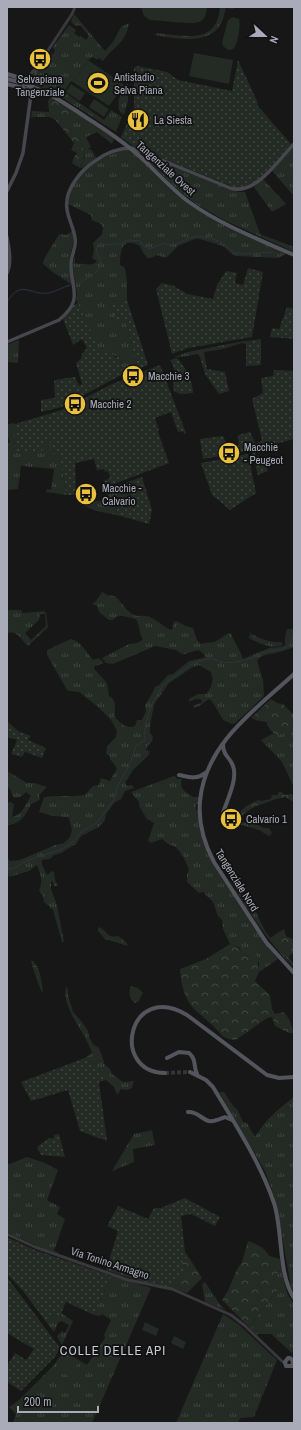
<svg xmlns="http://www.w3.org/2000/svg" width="301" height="1430" font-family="'Archivo Narrow',sans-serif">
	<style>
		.grass { fill: url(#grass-tufts); fill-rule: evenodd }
		.forest { fill: url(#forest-crowns) }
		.garden { fill: url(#garden-dots) }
		.pitch { fill: #232b24 }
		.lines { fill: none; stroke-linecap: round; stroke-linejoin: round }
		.stream { stroke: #2d343c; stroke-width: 1 }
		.primary-tunnel { stroke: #343538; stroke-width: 4; stroke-dasharray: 4 2; stroke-linecap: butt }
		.tertiary { stroke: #38383d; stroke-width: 3 }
		.secondary { stroke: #46474d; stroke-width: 3.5 }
		.primary { stroke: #54555c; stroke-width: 4 }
		.primary-bridge { stroke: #54555c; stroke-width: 4 }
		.labels { text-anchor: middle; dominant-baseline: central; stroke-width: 3.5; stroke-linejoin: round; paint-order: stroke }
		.poi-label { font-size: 11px; fill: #a9acb8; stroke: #121213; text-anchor: start }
		.street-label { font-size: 11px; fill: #a9acb8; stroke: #121213 }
		.quarter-label { font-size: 13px; letter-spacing: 1px; fill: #caccd4; stroke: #121213 }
	</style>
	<defs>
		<pattern id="grass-tufts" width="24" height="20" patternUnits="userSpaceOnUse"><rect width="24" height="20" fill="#232b24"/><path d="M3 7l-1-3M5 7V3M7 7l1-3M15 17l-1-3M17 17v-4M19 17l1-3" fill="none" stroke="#404742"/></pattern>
		<pattern id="forest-crowns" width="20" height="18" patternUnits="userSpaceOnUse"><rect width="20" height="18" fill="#232b24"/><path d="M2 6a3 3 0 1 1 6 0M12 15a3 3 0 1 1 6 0" fill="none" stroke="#404742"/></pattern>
		<pattern id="garden-dots" width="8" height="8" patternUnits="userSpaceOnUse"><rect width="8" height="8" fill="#232b24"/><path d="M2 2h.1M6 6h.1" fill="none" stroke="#404742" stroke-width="1.8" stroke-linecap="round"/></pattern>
	</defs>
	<rect width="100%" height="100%" fill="#171718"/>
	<path class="grass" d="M220,7H234L233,9L226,8C224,15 223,22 218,28C204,45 173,38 154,35L157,33C185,36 217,45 220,7Z
		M74,14L105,51L113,42L121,27L129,23C126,43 114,46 103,61L99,58L97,60L93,57L88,60L73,82L71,81L64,92L104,120L111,110L122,117L116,132L61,97L35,85L38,70L46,56L50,57L55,51L53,47L69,25L76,30L74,33L79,37L81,36L86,40L89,36L80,25L76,26L71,22Z
		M126,84H128V101L124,115L120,112C116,102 121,93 126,84Z
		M72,110L114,139L112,144L97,132L86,137L91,147L88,149L92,150L96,158L82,168L78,167L82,165L85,153L80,139L65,123L64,119H68Z
		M32,111L49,112L56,120L50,117H33L31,118Z
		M294,146V196L272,171Z
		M129,149C148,165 163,185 183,200C215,224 251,238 286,254L278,258L237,256L232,254L223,246L200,239H195L178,246L166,258L157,255L151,258H147L142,251L140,246C122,236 120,251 120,265L125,268L127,281V300L110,307L125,318L138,369L123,374L119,356L100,354L76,299L77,294C76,283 70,267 75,256V263L78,264C84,263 93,267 97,261L92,258L94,251L93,243L102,234L103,228L101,224L92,220L91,215L68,204C69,174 103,154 129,149Z
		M141,153L230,190L240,192H245L260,234L294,247V252L224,220L196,204L174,187Z
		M263,179L286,204L272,212L254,187Z
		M72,231C76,243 69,253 69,265C70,272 72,278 71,284L54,273L43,264L44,259L59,234L67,235Z
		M19,340L18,363L7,362V345Z
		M244,341H247L248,344L242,343L223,349L204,352L205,358L203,359L200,357L198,354C193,355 177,358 174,357L188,352Z
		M13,423L15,424L14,452L46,441H50L59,453L67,495L46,492L47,489L51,490L54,469L21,466L18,489L7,490V444L10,442L7,435V425Z
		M125,483L130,497L116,499L117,515L96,511L78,503L109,500L106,490Z
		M102,592C104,593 106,594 107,595C110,596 113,595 116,597C122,603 126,611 134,615C138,617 141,615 146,616C155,617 165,629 172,630L174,622L176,621L186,626L193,628L197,640L201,644C206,642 210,643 214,642C220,640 224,635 229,633L231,634C235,643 240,650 243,659C251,656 259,652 267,649C272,646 277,649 285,645V637L287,629H294V647C288,649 281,652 275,653C267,655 262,654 257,661L263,680L264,696L240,719L238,720L236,723L232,724L223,720L212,701L209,699L199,706L192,708L195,705L201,703L202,701L200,699H196L189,702V699L198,694H206C212,688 214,680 211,672L199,665L193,667L169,683L157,700L154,705L150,726V733L153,736L152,741L147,747L146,750L150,751L148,756L133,770L125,783L127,786L132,785L134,788L125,791L121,799L114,803L106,814L105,820L99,827L81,836L76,844L69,848L61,853L54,855L50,859L42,860V865L47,875L52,871L54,872L55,880L58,886H54L53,881L51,882V889L57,905L64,942H62L53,910L44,902L43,896L39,891C43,881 41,875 37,865L29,871L9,877L7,871V856L10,861L20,860L55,845L64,843L70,837L72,830L69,818L68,817L52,816L39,812L44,797C58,795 71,797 85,795L93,786L99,785L101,778L110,781L117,768L110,759V756L106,754L107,746L116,737L117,731L111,720L98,707L79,692L69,691L67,690L47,655V650L71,639C82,642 86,652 93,660L99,658L104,663L95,666L94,669L107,683L109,696C118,701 114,708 115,717C121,724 126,729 135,726L137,720H142L146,711L145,705L153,692L155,687L159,685L168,675L173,674L189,661L203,658L205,657L203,653L198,650L185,654H182L176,650L155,646L113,664L106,663L102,658L129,644L137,643L143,640C139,634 140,625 136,619L123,616H118L112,620H109L99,612L97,606L92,604L96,601Z
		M7,610H21L23,613L44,611L46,613L48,627L28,646C21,640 18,630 7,633ZM40,614H45L46,626L31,640L25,633L39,620Z
		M249,632C257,638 271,643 281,642L283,644C275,651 259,643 251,639L248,637L251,635Z
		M284,732L290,739L294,741V787L282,762L261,740L274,733Z
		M7,771L27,783H34L47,787L39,795L40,799L38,801L31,804C26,815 20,825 7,825V803L11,802L14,804L12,817C23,815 25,804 31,796L26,792C22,797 19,798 13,797L10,789L7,787Z
		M174,776L176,777L177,779H182C178,790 187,792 193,797H199V804H196V810L199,811V822L205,847L265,942L278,959L259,972V962L243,954L239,947L230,944L223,929L222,920L218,916L213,902L203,892L199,893L187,882V875L189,870L183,856L176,847L168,844L162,839L151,843L148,841L154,823L147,819L139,806V802L131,792Z
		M231,820C240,823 246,822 254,824C259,825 263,829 269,828L272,833L269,836L259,830L242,825Z
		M229,879L251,902L265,931L294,968C268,942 248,911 229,879Z
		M66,986L68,990V995L73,1012L82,1022L88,1031L89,1037L93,1044L99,1048L105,1065L110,1069L112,1074L123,1082L134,1081L132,1088L127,1090L121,1089L117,1095L114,1087L106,1080L105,1076H99L100,1067L87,1061L85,1058L92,1053C85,1031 61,1008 66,986Z
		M219,1092H224L234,1107L237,1109L243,1122L247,1123L255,1137C265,1120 278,1109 294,1097V1292L291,1287L276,1202L265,1171Z
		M152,1130L155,1145L133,1149L134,1162L112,1171L134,1134Z
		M27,1157L45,1163L58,1170L47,1200L60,1207L57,1214L65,1219L54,1251L59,1253L58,1254L37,1246L7,1232V1165Z
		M279,1270H282L285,1285L288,1295L294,1304V1350L292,1353L271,1334H258L257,1335L252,1330L253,1327L252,1323L273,1296L274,1281Z
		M111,1276L151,1288L92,1423H13L16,1414L9,1407L19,1400L53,1366L64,1351L87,1365L105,1338L104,1335L111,1320L102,1314L100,1316L94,1315Z
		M205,1282L221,1306L227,1311L205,1302L202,1284Z
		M61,1313L73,1321L62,1345L57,1336L62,1331L65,1333L69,1325L61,1321L58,1323L54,1332L47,1323L50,1317L53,1315L58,1317Z
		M223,1314L238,1324L277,1360L254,1417L240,1418L238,1423H176Z"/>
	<path class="forest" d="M50,98L72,110L71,114L72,115L68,119H65V123L80,139L85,153L83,158L84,162L78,167L72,163L74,157L77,153L71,150L74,143L49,112L48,101Z
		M271,699L277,703L283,704L294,715V741L290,739L284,733L278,735C272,733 268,728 267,722L259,721L251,718Z
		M279,792H282L284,795L291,794L294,796V802L285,797L276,799L254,807L245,813L237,820L233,817L235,815L238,816C241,808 252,802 259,800L261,801L271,799L272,795H277Z
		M98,927C107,929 106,939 118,936L126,942L128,946L105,939L98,931Z
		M284,929L286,936L292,939L294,938V953L290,955L289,958L294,964V967L270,938Z
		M230,944C242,948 239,951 248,957L251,952L257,955L259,972L255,981L270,995L272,1009L275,1014L284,1012L289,1019L294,1033H289L275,1026L272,1017L267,1018L236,1040C221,1039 222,1034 211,1024C206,1019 200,1015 195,1010C184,999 181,984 180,969L206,959Z
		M31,961H33C41,970 41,980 43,991L42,992C40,989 32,966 31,961Z
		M131,986L138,988L143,993L142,994L139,1001L135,1003C129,999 129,994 130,987Z
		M248,1241C257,1244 265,1248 269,1256L280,1259L282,1270H279L274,1281L277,1289L276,1296H273L252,1323L253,1327L252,1330L222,1300L228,1291L237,1269L242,1262Z
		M188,1256L202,1278L187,1293L166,1287L182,1263Z"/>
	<path class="garden" d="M238,60L258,103L257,105L291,144C281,155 260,182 247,187C242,188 236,188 231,186L134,147L121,137L134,108V68L137,66L167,72L178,80L232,91Z
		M248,268L263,272L252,337L188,348L172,354L156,289L162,283L174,286L187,294L213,299L217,285L226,271L237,273L235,283L243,285Z
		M127,300L148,365L138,369L125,318L117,320L110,306Z
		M78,303L94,338L100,353L106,351L115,357L119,356L123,374L61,407L41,412V400L55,398L54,380L75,377L79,386L82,384L76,363L81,359L82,354L87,348L82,339L73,345L63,319L74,305Z
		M287,307L294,309V339L270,337L272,328L279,329Z
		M261,339V365L246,366V344L247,343V341Z
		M200,357L203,359L205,358L207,369L225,372L229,391L219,394L205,374Z
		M177,358C185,367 193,381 193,393L180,394L174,391C171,378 179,374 170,360Z
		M160,365L186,433L184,434L183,431L178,432L171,412L155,418L159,430H158V432L169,463L106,487L104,481L110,478L108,471L105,472L104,469L97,470L94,459L75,463L76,495H67L59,453L51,454L50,441H46L42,451L14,452L15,424L62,410L110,385Z
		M274,370L294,371V439L253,450L203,459L200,439L223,436L228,447L239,445L238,435L250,432L256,444L262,440L252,399L263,393L261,378L273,376Z
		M255,452L257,460L264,459L268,471L258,475L252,453Z
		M248,454L256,493L230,510L212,495L201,463Z
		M142,477L152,510L149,524L117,515L116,499L130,497L125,483Z
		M7,721L18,731L31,736L28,740L46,748L42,758L25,752L22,757L11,754L17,740L8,737H7Z
		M85,1058L87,1061L100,1067L99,1076H105L106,1080L99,1082L107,1141L80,1131L68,1090L31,1101L21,1082Z
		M59,1134L65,1157L41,1155L37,1147L49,1138L51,1139L54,1138V1135Z
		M185,1198L220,1217L215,1226L191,1214L181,1216L185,1252L188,1256L182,1263L185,1270L172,1283L168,1284L166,1287L142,1282L106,1270L118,1231L107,1226L118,1206L148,1219L154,1208H161Z
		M7,1237L35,1250L111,1276L94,1315L66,1302L59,1318L53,1315L50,1317L47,1323L23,1291L7,1274Z
		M7,1277L60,1348L55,1357L21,1391L7,1382V1366L15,1353L26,1360L34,1349L7,1333Z"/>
	<path class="pitch" d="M141,7H207C206,13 206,18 201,21C195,26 160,20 150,20L144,16Z
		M233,17L239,19C241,24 238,44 234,48C232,50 230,50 228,50L223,46L222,42L228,20Z
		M194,53L233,60L229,84L189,76Z
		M88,60L124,85L109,106L73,82Z
		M71,84L85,93L80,101L66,92Z
		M94,99L109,109L104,117L89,107Z
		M145,1322L159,1329L156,1336L142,1330Z
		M174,1336L186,1342L183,1349L171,1343Z
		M64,1356L78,1362L75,1369L72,1368L69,1376L56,1370Z"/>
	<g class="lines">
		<path class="stream" d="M78,283C86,279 103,272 100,260C100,257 97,254 96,251L98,245L118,244L129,240L140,241L145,247L149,249L164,243L172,246L189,238L198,236L213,239L220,242L234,252L241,254L272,252
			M7,302C22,278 29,296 49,293C55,292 63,287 70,285
			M7,866L9,869H13L26,861L62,849L74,841L80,833L95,824L100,819L115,798L117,787L129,766L136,746L145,740V726L151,706L163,685L193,663L212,658C225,666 240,662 254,657C258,655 261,653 265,652C273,650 283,651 289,645C292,643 292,637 294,634"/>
		<path class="primary-tunnel" d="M165,1073L190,1072"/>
		<path class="tertiary" d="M27,78L37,67L72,14L75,7
			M33,82L37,68
			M7,1234L35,1247L128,1280L172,1289L231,1315L244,1325L285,1364"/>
		<path class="secondary" d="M22,81L25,78H29L33,82L31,88L25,89
			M23,87L27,92L30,98
			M7,191L16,173L23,153L32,87
			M7,237C9,249 12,262 7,273
			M7,342L59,320C85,299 70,288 71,262C72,253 77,246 75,238C74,228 68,219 67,209C64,190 81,170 95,161C106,153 118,148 132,148L230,188C256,196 278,160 294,144"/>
		<path class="primary" d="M7,74L24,79
			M7,84L23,88
			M148,164C161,177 174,191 189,202C221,225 258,239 294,255
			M294,674C256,709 205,744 200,801C198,823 204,843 214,862L266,942L294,973
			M223,744C223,756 230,757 233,766C238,779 227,800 223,813L225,818
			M179,775C189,777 197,780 205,773
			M167,1058L179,1052L189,1053C197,1060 193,1066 197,1074
			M190,1072L206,1080L213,1087C235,1124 260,1162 274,1203C283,1231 278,1274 294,1298
			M165,1073C109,1072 129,980 187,1015L267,1075L279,1078L294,1077
			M188,1112C197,1111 201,1119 209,1121C215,1122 220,1119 225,1117L232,1120
			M293,1361L290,1358H288L285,1362L286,1366H292L293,1362"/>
		<path class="primary-bridge" d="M7,79C37,85 62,101 87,118C109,132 130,146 148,164"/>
	</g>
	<defs>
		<g id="bus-disc" transform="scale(1.15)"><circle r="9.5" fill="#eac13d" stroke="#121213"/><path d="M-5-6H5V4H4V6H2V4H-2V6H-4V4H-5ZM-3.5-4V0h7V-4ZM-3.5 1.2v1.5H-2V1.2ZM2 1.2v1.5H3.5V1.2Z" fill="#111"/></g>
		<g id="stadium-disc" transform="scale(1.15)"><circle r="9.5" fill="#eac13d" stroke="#121213"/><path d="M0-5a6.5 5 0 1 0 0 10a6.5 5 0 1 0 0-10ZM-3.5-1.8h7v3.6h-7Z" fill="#111"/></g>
		<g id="restaurant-disc" transform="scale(1.15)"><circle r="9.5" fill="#eac13d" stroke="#121213"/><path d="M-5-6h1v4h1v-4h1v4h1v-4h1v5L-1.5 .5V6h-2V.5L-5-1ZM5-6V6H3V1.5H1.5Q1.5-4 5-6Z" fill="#111"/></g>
	</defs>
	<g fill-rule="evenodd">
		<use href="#bus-disc" x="40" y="59"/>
		<use href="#stadium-disc" x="98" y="83"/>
		<use href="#restaurant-disc" x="138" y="120"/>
		<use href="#bus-disc" x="133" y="376"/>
		<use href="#bus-disc" x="75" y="404"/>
		<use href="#bus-disc" x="229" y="453"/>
		<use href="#bus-disc" x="86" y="494"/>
		<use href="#bus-disc" x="231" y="819"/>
	</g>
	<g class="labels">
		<g class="poi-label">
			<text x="114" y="77">Antistadio<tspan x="114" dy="13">Selva Piana</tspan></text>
			<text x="40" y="79" text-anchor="middle">Selvapiana<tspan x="40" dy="13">Tangenziale</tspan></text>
			<text x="154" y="120">La Siesta</text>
			<text x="148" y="376">Macchie 3</text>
			<text x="90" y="404">Macchie 2</text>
			<text x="244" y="447">Macchie<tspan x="244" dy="13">- Peugeot</tspan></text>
			<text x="102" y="488">Macchie -<tspan x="102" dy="13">Calvario</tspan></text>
			<text x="246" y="819">Calvario 1</text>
		</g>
		<g class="street-label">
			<text transform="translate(166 168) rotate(42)">Tangenziale Ovest</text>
			<text transform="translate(237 880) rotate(58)">Tangenziale Nord</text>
			<text transform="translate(110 1263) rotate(18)">Via Tonino Armagno</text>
		</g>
		<g class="quarter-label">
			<text x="113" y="1350">COLLE DELLE API</text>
		</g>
	</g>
	<rect width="301" height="1430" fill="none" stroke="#a9acb8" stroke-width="16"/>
	<g transform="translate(265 36) rotate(112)" stroke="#121213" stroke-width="3" paint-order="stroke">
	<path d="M0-3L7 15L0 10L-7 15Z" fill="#a9acb8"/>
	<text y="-6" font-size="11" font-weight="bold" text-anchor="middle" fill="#a9acb8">N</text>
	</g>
	<path d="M18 1406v6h80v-6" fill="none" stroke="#a9acb8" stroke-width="2"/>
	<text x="24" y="1406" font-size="12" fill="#a9acb8" stroke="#121213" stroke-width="3" paint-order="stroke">200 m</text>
</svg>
